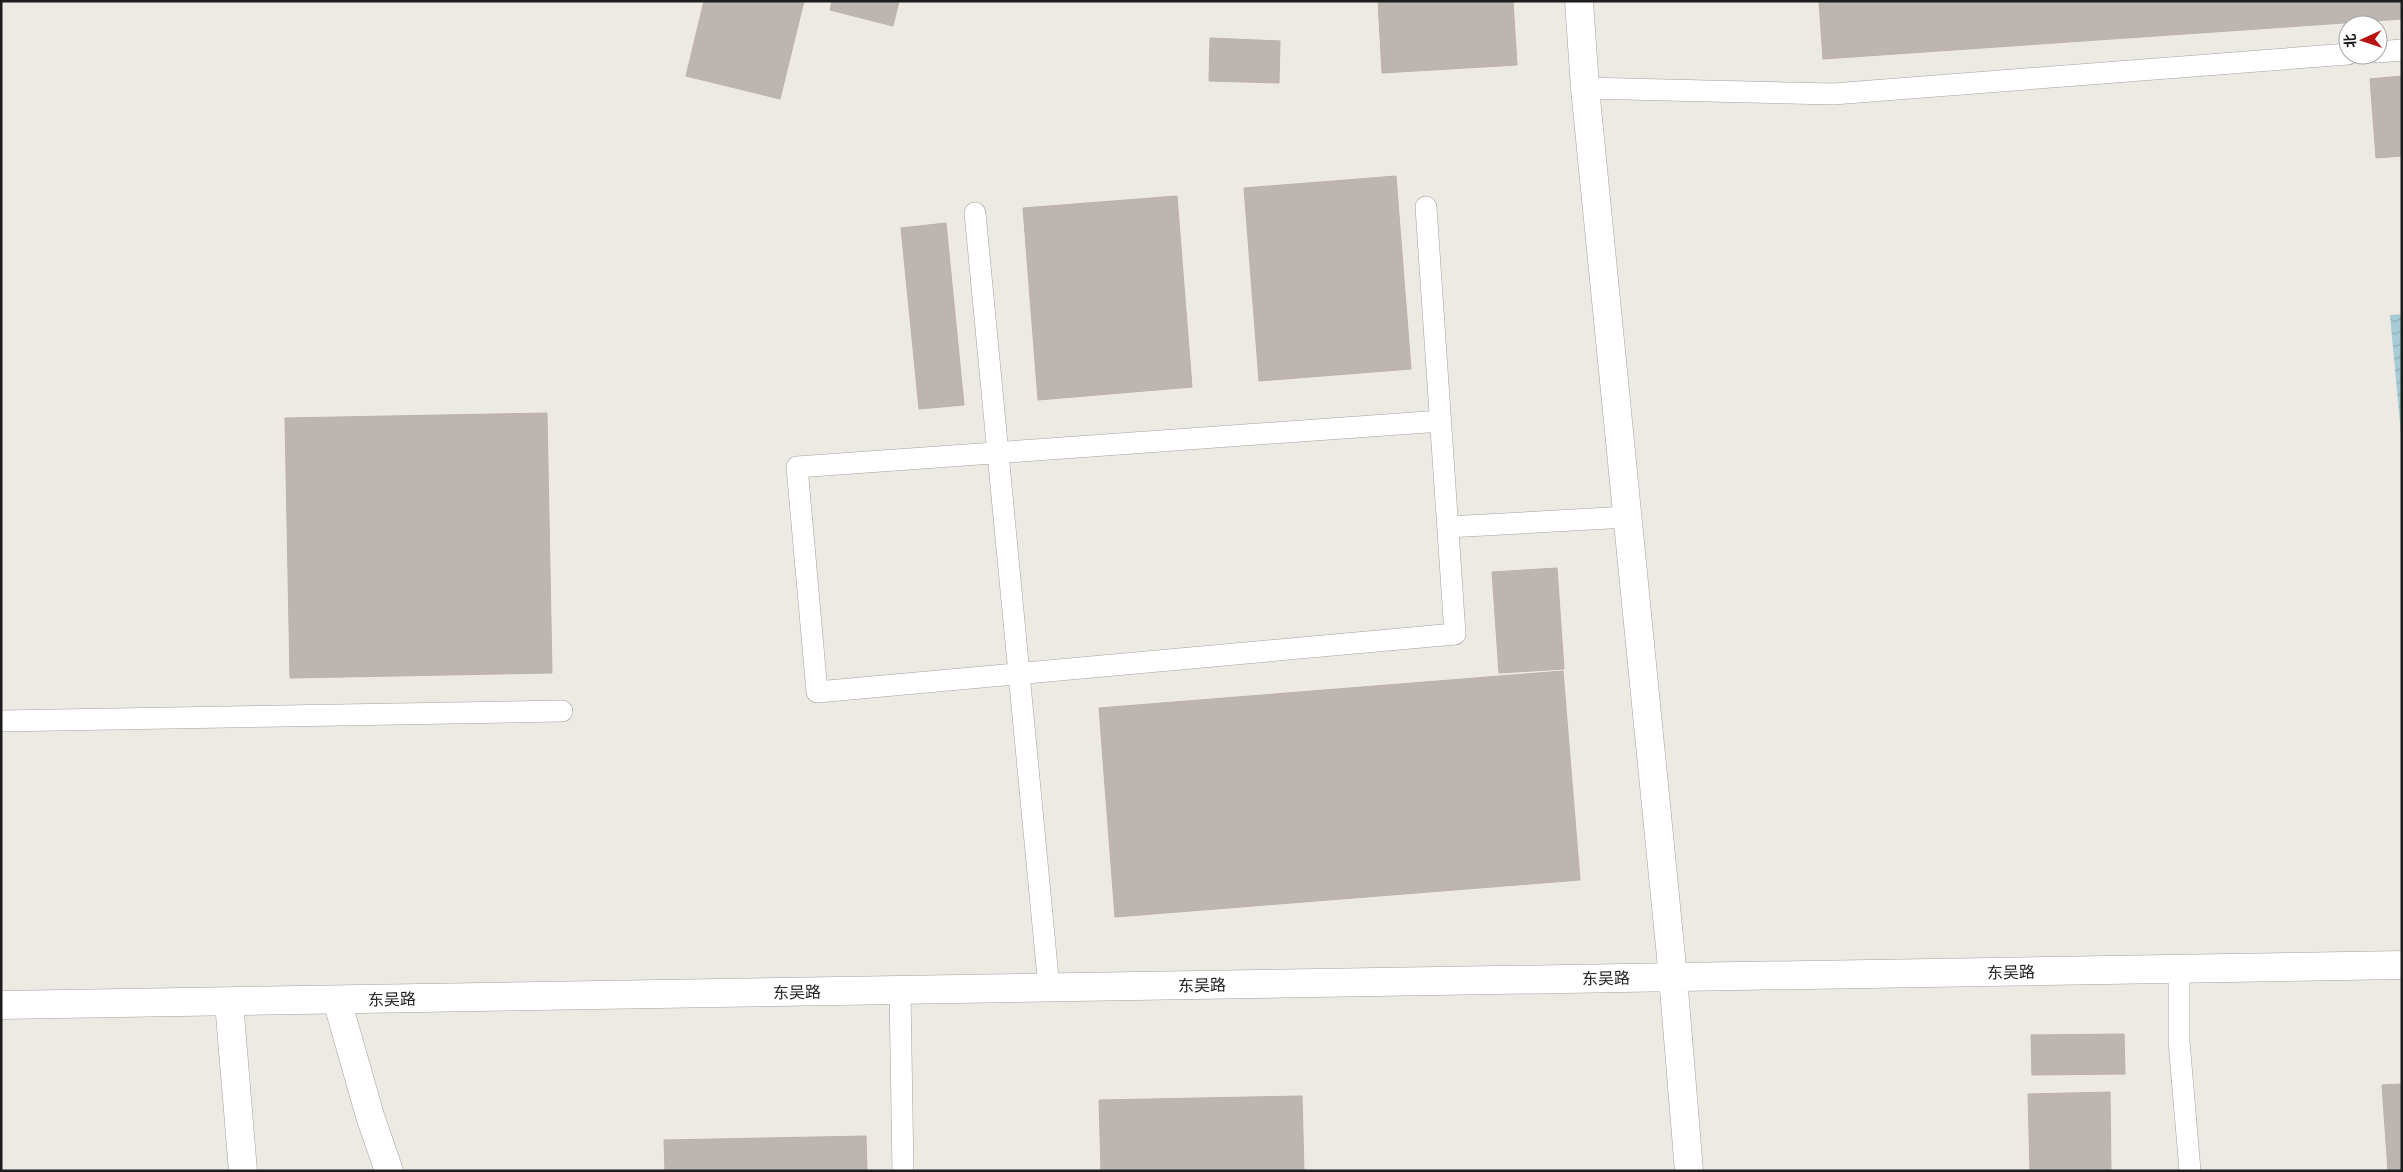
<svg xmlns="http://www.w3.org/2000/svg" width="2403" height="1172" font-family="'Open Sans','Noto Sans SC',sans-serif">
	<style>
		.water { fill: url(#water-waves) }
		.building { fill: #bdb6b0; stroke: #bdb1a7 }
		.lines { fill: none; stroke-linecap: round; stroke-linejoin: round }
		.service-casing { stroke: #a1a1a1; stroke-width: 22 }
		.minor-casing { stroke: #a1a1a1; stroke-width: 29 }
		.tertiary-casing { stroke: #a1a1a1; stroke-width: 29 }
		.service { stroke: #fff; stroke-width: 21 }
		.minor { stroke: #fff; stroke-width: 28 }
		.tertiary { stroke: #fff; stroke-width: 28 }
		.labels { text-anchor: middle; dominant-baseline: central; stroke-width: 4; stroke-linejoin: round; paint-order: stroke }
		.street-label { font-size: 16px; fill: #1d1d1d; stroke: #fff }
	</style>
	<defs>
		<pattern id="water-waves" width="16" height="10" patternUnits="userSpaceOnUse" patternTransform="scale(1.25)"><rect width="16" height="10" fill="#a7ccd7"/><path d="M0 5q4-4 8 0t8 0" fill="none" stroke="#8fafb8"/></pattern>
	</defs>
	<rect width="100%" height="100%" fill="#edeae3"/>
	<path class="water" d="M2402,314V445L2390,315Z"/>
	<path class="building" d="M704,1H804L780,99L686,76Z
		M832,1H899L893,26L830,10Z
		M1378,1H1513L1517,65L1382,73Z
		M1819,1H2402V19L1823,59Z
		M1210,38L1280,41L1279,83L1209,81Z
		M2402,76V156L2376,158L2370,79Z
		M1396,176L1411,369L1259,381L1244,188Z
		M1177,196L1192,387L1038,400L1023,208Z
		M946,223L964,405L919,409L901,228Z
		M547,413L552,673L290,678L285,418Z
		M1557,568L1564,669L1499,673L1492,572Z
		M1563,671L1580,880L1115,917L1099,708Z
		M2124,1034L2125,1074L2032,1075L2031,1035Z
		M2402,1084V1171H2388L2382,1085Z
		M2110,1092L2111,1171H2030L2028,1094Z
		M1302,1096L1304,1171H1101L1099,1100Z
		M866,1136L867,1171H665L664,1140Z"/>
	<g class="lines">
		<g class="service-casing">
			<path id="service" d="M2378,52L2402,50
				M1585,88L1833,94L2348,54
				M1426,207L1455,634L817,692L797,467L1441,421
				M975,213L1049,988
				M1448,527L1627,517
				M1,721L562,711
				M2179,969V1041L2190,1171
				M900,991L903,1171"/>
		</g>
		<g class="minor-casing">
			<path id="minor" d="M337,1000L370,1116L389,1171
				M229,1002L243,1171"/>
		</g>
		<g class="tertiary-casing">
			<path id="tertiary" d="M1579,1L1585,88L1673,977L1689,1171
				M1,1005L2402,965"/>
		</g>
		<use href="#service" class="service"/>
		<use href="#minor" class="minor"/>
		<use href="#tertiary" class="tertiary"/>
	</g>
	<g class="labels">
		<g class="street-label">
			<text transform="translate(2011 972) rotate(-1)">东吴路</text>
			<text transform="translate(1606 978) rotate(-1)">东吴路</text>
			<text transform="translate(1202 985) rotate(-1)">东吴路</text>
			<text transform="translate(797 992) rotate(-1)">东吴路</text>
			<text transform="translate(392 999) rotate(-1)">东吴路</text>
		</g>
	</g>
	<rect width="2403" height="1172" fill="none" stroke="#1d1d1d" stroke-width="5"/>
	<g transform="translate(2363 40) rotate(267)"><circle r="24" fill="#ffffff" stroke="#a5a5a5"/>
	<path d="M0-4L9 19L0 12L-9 19Z" fill="#b81212"/>
	<text y="-8" font-size="14" font-weight="bold" text-anchor="middle" fill="#1d1d1d">北</text>
	</g>
</svg>
